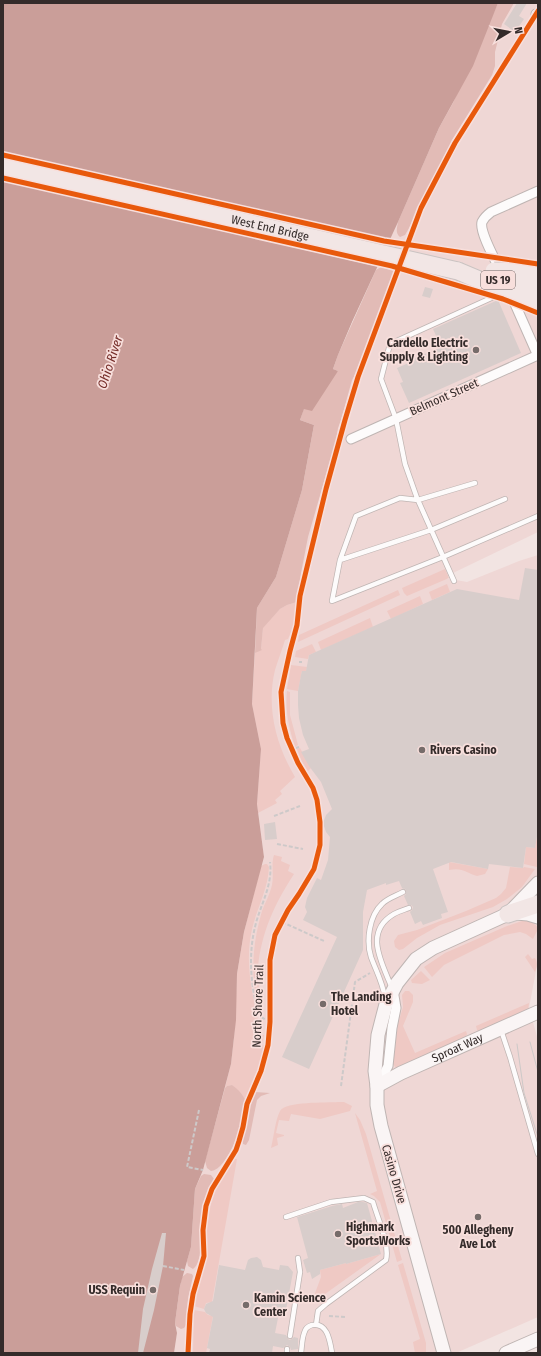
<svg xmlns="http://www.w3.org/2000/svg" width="541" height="1356" font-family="'Fira Sans Condensed',sans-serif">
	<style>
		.built { fill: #efd7d5 }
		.green { fill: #efc9c4 }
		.forest { fill: #e2bbb6 }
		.water { fill: #ca9e99 }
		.pier { fill: #f2e4e2 }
		.building { fill: #d8cdcb }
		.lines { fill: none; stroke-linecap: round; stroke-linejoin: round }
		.lane-casing { stroke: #bfb5b3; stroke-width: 6 }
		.street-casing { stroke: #bfb5b3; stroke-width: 11 }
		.secondary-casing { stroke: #bfb5b3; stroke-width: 15 }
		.highway-casing { stroke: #cac3c2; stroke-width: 19 }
		.path { stroke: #cdc9c9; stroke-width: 2; stroke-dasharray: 4 2; stroke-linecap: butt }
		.lane { stroke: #fdfbfb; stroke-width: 4.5 }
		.street { stroke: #fdfbfb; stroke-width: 9 }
		.secondary { stroke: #faf5f5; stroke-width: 13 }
		.highway { stroke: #f2e6e5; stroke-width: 17 }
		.tram { stroke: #cdc9c8; stroke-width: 1 }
		.highway-bridge-casing { stroke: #cac3c2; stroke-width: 19; stroke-linecap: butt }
		.highway-bridge { stroke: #f2e6e5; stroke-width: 17 }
		.cycleway-casing { stroke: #f8dfdc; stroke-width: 8 }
		.cycleway { stroke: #e8590c; stroke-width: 5 }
		.poi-dot { fill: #766c6a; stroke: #f8dfdc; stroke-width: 1.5 }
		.labels { text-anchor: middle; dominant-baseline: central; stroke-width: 3.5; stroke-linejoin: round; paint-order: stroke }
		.shield { fill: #f8dfdc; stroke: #6f615f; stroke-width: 1 }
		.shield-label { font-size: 11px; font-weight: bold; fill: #342b2a }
		.street-label { font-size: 12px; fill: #342b2a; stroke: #f8dfdc }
		.poi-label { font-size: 12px; font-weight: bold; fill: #342b2a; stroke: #f8dfdc; text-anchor: start }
		.water-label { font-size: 13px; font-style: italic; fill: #762e2a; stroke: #f8dfdc }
	</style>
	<rect width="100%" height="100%" fill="#f2e4e2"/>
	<path class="built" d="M498,3H538V532L453,573L445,578L467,582L519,561L538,555V960L529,1008L538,1040V1317L456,1353H174L177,1333L175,1323L182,1277L191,1247L195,1189L203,1170L231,1064L252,902L264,857L257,804L252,704L257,608L276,577L302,490L338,355L428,153Z"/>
	<path class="green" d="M445,569L449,578L407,596L404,593L402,588Z
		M447,584L450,592L432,600L429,592Z
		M398,590L400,595L298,642L299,635Z
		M420,596L423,604L391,619L387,611Z
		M297,602L293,627L288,639L285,640C282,650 278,660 275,670C266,707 276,745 295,777L280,791L282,794L275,800L277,803L258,813L257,804L261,749L252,704L255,653L261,649L263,627L280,609L287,605Z
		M370,618L373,627L321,650L318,642Z
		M312,644L316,652L309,655L308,659L295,657L296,651Z
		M291,665L307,667L306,673L302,671L298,691L287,689Z
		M287,691L290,692V715L298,745L295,747C289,728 285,711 287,691Z
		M300,748L311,768L308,771L302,762L297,749Z
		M538,831V866L537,867L524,864L526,847L535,848Z
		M274,855L282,857L281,861L290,865L288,871L294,874C275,903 261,933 258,968C258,981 261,996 259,1008C256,1001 255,990 254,981C252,957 255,935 262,911C265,903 270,894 272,885C274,875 271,863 274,855Z
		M449,862L488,869L485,874L477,876C466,873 463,867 449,870Z
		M265,864H267L269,867C268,889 257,908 252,929C244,965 253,997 261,1033V1035H264L262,1045L266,1046L261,1066L249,1091L246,1104L245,1100L232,1085L227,1086L225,1088L231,1064L234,1038L237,974L244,932L261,866Z
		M510,867L523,868L524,867L535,869L522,887L507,899L493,907L440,925L417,938L403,949L399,950L395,947L394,941L398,935L417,930L466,911L496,898L501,894L506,888Z
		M525,920C531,922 538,924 538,931H537L533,939L526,934L520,932L504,935L444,965L432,977L424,967L445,953L507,926Z
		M528,954L532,959L535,958C538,963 537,967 535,972L525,957Z
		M421,971L430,980L422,984L412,983L411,980Z
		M405,991H409L413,995V1002L403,1026L415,1053L466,1031L467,1034L465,1039L398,1068H396L393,1064L398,1024L403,1007L402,995Z
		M529,1003L528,1011L479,1032L477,1030L476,1026Z
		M338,1102H344L352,1106L350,1111L320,1119L291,1114L289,1121L279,1120L276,1133L284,1135V1136L277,1138L278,1145L271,1148C274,1136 275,1121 280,1111C286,1101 326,1103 338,1102Z
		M355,1113L360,1120L366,1134L402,1260L397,1262L380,1202L374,1196L370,1194L377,1191Z
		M234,1159H237L212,1302L206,1303L204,1309L194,1306L205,1258L206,1233L212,1197L216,1188Z
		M381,1254L311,1304L321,1277L320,1270L346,1263V1264Z
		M403,1263L426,1343V1353H415L413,1342L420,1339L398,1265Z
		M194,1310L205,1312L208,1315L213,1316L206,1353H193Z"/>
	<path class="forest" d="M498,3H514L502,24L495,52V66L492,75L452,140L409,228L405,235L400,237C395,233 397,228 398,222L439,128L453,103Z
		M381,267L393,271L392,282L371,333L359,368L352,380L341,420L338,428L336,440L308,537L301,573L297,602L287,605L280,609L263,628L261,649L262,650L255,653L257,608L276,577L302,490L314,425L300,420L304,408L338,371L333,369L338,355L376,270Z
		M232,1085C238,1089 246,1097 246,1105C245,1119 228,1170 211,1171L207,1168L205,1161L225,1088L227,1086Z
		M255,1092L270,1093L261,1096L257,1100L249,1140L246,1145L243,1144L242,1141L246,1130L249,1107Z
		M204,1174L211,1175L214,1179C214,1186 208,1192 206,1199C203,1208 202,1218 201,1227C200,1238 203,1262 193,1269L188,1266L187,1261L191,1247L195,1189L201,1176Z
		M187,1273L192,1274L193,1276L188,1299L186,1325L184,1328L181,1329L176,1326L175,1323L180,1286L182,1277Z"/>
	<path class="water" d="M3,3H498L473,66L439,128L398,222L352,322L338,355L333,369L338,371L312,411L304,409L300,420L314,425L302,490L276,577L257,608L252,704L261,749L257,804L264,857L244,932L237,974L236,1020L231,1064L203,1170L195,1189L191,1247L180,1286L175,1323L177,1333L174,1353H3Z"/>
	<path class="pier" d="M3,153L262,212L392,241L380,267L3,181Z"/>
	<path class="building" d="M517,3H527L519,16L524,19L515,32L504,24Z
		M425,287L433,289L430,298L422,296Z
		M498,300L521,353L409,403L400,383L403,382L397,368L411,362V360L441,347L433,329Z
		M525,568L538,570V831L535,848L526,847L523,868L489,864L488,869L451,862L433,869L448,912L441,914L442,918L423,925L421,921L415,924L410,912L412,910L413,907L411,905H408L404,896L406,894V891L405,889L402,888L399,881L386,885V883L367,890L363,912V950L309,1069L282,1057L337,937L303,920L307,912L305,907L307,898L317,878L321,880L328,860L330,837L326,832L323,823L326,815L332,809L321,782L309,766L301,752L309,749L303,735L299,718L298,705V691L301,675L302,671H306L309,655L457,589L519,600Z
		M275,822L277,839L265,840L264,824Z
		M358,1202H363L367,1203L381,1254L346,1264V1263L320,1270V1274L312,1279L310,1272L307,1273L303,1260L308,1258L297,1217L332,1206L342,1204L343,1208Z
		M162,1233H166L163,1266L154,1310L143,1353H138L143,1309L152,1269Z
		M257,1257L261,1260L263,1267L279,1270L280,1265L288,1266L293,1272L285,1315L279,1313L275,1333L286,1335L289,1340L292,1339L294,1337L298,1338V1349L291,1350L290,1347L287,1345L283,1348L273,1346L272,1353H209L210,1349L207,1348L213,1317L206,1313L204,1309L206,1304L213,1301L219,1265L245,1270L248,1260L251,1258Z"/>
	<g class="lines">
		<g class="lane-casing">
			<path id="lane" d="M505,499L431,530L340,560L332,601L443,557L538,516
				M340,560L356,516L400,498L418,500L475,483
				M454,581L417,498L405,464L396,419L381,379L390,344L500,294
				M392,988C382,963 363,932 394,914C399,911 404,910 409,908
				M385,998C383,983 376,971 371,957C366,941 369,916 382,904C388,898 396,896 403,892
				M501,1030L510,1057L538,1154
				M286,1217L331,1202L364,1198L373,1202C377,1217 390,1244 386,1260L326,1304L318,1311L316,1325
				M290,1336L300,1272L298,1258
				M287,1353V1349
				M301,1353C302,1346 302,1336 305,1331C306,1327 309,1326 312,1325C328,1322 330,1342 332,1353"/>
		</g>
		<g class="street-casing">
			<path id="street" d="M536,14L538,15
				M502,274C497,263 479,232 482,222C484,218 487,215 491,212L538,191
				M511,295L538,356
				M351,439L538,355
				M378,1085L388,1066L392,1028L396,1008L393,990"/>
		</g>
		<g class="secondary-casing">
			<g id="secondary">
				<path d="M516,913L528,914L538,917"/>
				<path id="s1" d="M377,1086L401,1073L538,1012"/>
				<path d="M444,1353L381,1126L377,1105V1086L375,1071L378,1035L386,1004L397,983L416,959L433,948L508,914L538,883"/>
				<path d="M506,1353L538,1339"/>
			</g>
		</g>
		<g class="highway-casing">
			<g id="highway">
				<path id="s2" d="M3,167L458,271"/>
				<path d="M508,914L538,904"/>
			</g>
		</g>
		<path class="path" d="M299,662H302
			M296,748L299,747
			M274,816L300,806
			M277,844L303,849
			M282,922L324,941
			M270,1022L261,1017L258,1013C251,985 248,956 255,927C260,905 273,886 270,862
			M341,1086L355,982L370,973
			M199,1110L187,1167L203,1170
			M163,1266L184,1270
			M329,1316L345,1317"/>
		<use href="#lane" class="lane"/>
		<use href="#street" class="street"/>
		<use href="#secondary" class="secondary"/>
		<use href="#highway" class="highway"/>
		<path class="tram" d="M530,1042L538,1072
			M517,1044L524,1093L538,1137"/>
		<g class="highway-bridge-casing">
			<path id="highway-bridge" d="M458,271L538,305
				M494,271L538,272
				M497,279L538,288"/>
		</g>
		<use href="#highway-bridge" class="highway-bridge"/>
		<g class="cycleway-casing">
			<path id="cycleway" d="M3,155L384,241L538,264
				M3,178L392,266L503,299L538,313
				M188,1353L190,1314L193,1294L204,1256L203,1230L206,1206L212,1189L236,1150L239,1141L243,1127L247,1104L261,1071L268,1045L270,1022V960L275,935L288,910L299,894L314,869L320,845V822L317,800L313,788L298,763L287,738L283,723L281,692L290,651L297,625L300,596L326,489L345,420L358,377L421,208L455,143L538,11"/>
		</g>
		<use href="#cycleway" class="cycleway"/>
	</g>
	<g class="poi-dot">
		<circle cx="476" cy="350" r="4"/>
		<circle cx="422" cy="750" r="4"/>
		<circle cx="323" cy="1004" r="4"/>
		<circle cx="478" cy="1217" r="4"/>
		<circle cx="338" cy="1234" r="4"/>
		<circle cx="153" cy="1290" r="4"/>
		<circle cx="246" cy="1305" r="4"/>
	</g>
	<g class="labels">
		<rect class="shield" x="481" y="271" width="34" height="18" rx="3"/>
		<g class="shield-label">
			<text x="498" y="280">US 19</text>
		</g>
		<g class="street-label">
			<text stroke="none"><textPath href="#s2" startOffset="274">West End Bridge</textPath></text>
			<text transform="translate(444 397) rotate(-24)">Belmont Street</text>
			<text transform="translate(258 1006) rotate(-88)">North Shore Trail</text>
			<text stroke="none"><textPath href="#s1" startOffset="89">Sproat Way</textPath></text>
			<text transform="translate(394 1174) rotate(74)">Casino Drive</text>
		</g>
		<g class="poi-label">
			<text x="468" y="343" text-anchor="end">Cardello Electric<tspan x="468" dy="14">Supply &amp; Lighting</tspan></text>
			<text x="430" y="750">Rivers Casino</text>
			<text x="331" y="997">The Landing<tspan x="331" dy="14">Hotel</tspan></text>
			<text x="346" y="1227">Highmark<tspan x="346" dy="14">SportsWorks</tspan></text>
			<text x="478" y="1230" text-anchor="middle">500 Allegheny<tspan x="478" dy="14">Ave Lot</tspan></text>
			<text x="145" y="1290" text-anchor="end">USS Requin</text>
			<text x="254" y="1298">Kamin Science<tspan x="254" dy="14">Center</tspan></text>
		</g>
		<g class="water-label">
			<text transform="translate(110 362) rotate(-72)">Ohio River</text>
		</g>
	</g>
	<rect width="541" height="1356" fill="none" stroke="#342b2a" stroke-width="8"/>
	<g transform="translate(509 32) rotate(80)" stroke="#f8dfdc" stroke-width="3" paint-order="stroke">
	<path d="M0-3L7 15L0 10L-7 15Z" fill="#342b2a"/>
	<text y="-6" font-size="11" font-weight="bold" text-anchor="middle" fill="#342b2a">N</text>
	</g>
</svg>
